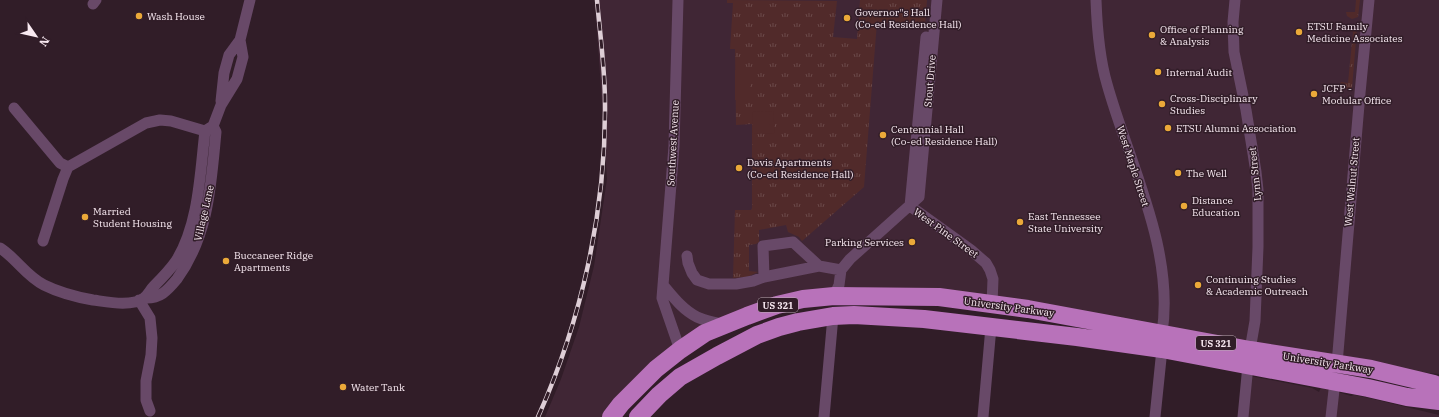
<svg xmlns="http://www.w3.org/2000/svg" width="1439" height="417" font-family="'IBM Plex Serif',serif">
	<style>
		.built { fill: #402635 }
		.grass { fill: url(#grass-tufts) }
		.green { fill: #512a2a }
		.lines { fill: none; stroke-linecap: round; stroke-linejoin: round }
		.minor { stroke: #684968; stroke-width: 11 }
		.trunk { stroke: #b872ba; stroke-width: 18 }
		.rail-casing { stroke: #deced6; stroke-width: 4.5 }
		.rail { stroke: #311d28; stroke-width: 3; stroke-dasharray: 9; stroke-linecap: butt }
		.poi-dot { fill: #eba939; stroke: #311d28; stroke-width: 1.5 }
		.labels { text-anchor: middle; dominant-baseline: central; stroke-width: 3; stroke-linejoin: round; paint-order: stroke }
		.shield { fill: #311d28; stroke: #bcacb5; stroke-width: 1 }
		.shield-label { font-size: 9px; font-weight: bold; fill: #f8e9f1 }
		.poi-label { font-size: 10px; fill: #f8e9f1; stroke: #311d28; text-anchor: start }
		.street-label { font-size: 10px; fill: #f8e9f1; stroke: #311d28 }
	</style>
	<defs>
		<pattern id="grass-tufts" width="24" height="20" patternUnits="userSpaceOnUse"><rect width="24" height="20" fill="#512a2a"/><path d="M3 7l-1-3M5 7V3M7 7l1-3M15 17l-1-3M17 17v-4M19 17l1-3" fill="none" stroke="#6b4949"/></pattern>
	</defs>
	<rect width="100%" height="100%" fill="#311d28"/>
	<path class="built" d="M595,0H1439V374L1419,372L1357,358L857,287L803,293L724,325L611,417H545L561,379L579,327L594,266L607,179Z
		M1250,376L1312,388L1319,392L1321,387L1351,396L1354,395L1373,399L1439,415V417H1247Z"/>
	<path class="grass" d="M727,0L837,1L833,37L857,39L860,0H927L925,26L877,22L864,187L802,241L799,237L788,232L786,225L759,230V242L756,244L749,245V271L758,272L747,277L733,278L735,210H751L752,208V124L736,125L735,49H730L733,3H727Z
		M1356,0H1360L1358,17L1352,19L1347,16L1346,12H1355Z
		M1349,25L1357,28L1352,88L1346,89H1341L1339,85L1341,82L1348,83L1353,32L1344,29L1347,26Z"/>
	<path class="green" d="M735,70H750V100H735Z
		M773,111L775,133L753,134L752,112Z"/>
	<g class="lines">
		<path class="minor" d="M678,0L674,146L662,298L680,350
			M1096,0C1097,28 1099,57 1107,84C1129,163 1175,250 1162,333
			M1235,0L1233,22L1234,52L1246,110L1256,172L1258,190V247L1255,321L1250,350
			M93,4L96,0
			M221,101L224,73L229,55L240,40
			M14,108L60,163L68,167
			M68,167L146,123L160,120L171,121L205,131L213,126L221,105L237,79L243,57L240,40L250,0
			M910,206L926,37
			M910,206L971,250L986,263L990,270L993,279L992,304
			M43,241L63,179L68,167
			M0,248C16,258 26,276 44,285C60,293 76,297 93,300C108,302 131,307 144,298C148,295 150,290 154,286C162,278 169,271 176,261C199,224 200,173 205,131
			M687,256L688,263L692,273L697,280L709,284H736L753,281L764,277L819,266L841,270
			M764,277L763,246L793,242L819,266
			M663,285C673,297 683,310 697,317C705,321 715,322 724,325
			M834,296L839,285L841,270L850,259L919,197L937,0
			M144,298C160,299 167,291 177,279C209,235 211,184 216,132L213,126
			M139,300L150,318L152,338L151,355L146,381V400L150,411
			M1337,364L1360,93L1369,0
			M824,417L833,316
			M983,417L991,327
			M1155,417L1162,349
			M1243,417L1248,365
			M1331,417L1335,381"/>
		<path class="trunk" d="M611,417L621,404L656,369L680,350L705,333L747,316L777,305L803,299L834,296L939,297L1028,309L1250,350L1371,369L1434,384L1439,387
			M638,417L659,395L680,377L717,356L757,335L779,327L798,322L833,316L854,315L924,319L1077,337L1162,349L1368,388L1407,397L1439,401"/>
		<g class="rail-casing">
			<path id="rail" d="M538,417C582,319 606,210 605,103C605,69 600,34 597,0"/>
		</g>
		<use href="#rail" class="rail"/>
	</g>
	<g class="poi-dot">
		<circle cx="139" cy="16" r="4"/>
		<circle cx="847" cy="18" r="4"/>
		<circle cx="1299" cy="32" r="4"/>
		<circle cx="1152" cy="35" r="4"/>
		<circle cx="1158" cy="72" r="4"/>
		<circle cx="1314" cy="94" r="4"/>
		<circle cx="1162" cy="104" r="4"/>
		<circle cx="1168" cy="128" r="4"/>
		<circle cx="883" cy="135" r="4"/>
		<circle cx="739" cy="168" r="4"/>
		<circle cx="1178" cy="173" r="4"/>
		<circle cx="1184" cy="206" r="4"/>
		<circle cx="85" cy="217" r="4"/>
		<circle cx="1020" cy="222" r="4"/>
		<circle cx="912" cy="242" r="4"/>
		<circle cx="226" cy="261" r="4"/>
		<circle cx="1198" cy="285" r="4"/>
		<circle cx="343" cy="387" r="4"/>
	</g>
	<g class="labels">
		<g class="shield">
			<rect x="758" y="298" width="40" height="14" rx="3"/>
			<rect x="1196" y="336" width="40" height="14" rx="3"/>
		</g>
		<g class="shield-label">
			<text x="778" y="305">US 321</text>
			<text x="1216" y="343">US 321</text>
		</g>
		<g class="poi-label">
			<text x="855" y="12">Governor"s Hall<tspan x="855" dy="12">(Co-ed Residence Hall)</tspan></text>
			<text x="147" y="16">Wash House</text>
			<text x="1307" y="26">ETSU Family<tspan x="1307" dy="12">Medicine Associates</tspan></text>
			<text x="1160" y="29">Office of Planning<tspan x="1160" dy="12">&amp; Analysis</tspan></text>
			<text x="1166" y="72">Internal Audit</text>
			<text x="1322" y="88">JCFP -<tspan x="1322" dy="12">Modular Office</tspan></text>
			<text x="1170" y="98">Cross-Disciplinary<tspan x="1170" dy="12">Studies</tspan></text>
			<text x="1176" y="128">ETSU Alumni Association</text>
			<text x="891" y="129">Centennial Hall<tspan x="891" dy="12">(Co-ed Residence Hall)</tspan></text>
			<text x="747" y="162">Davis Apartments<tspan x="747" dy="12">(Co-ed Residence Hall)</tspan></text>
			<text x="1186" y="173">The Well</text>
			<text x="1192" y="200">Distance<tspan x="1192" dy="12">Education</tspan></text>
			<text x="93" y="211">Married<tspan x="93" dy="12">Student Housing</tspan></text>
			<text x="1028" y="216">East Tennessee<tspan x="1028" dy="12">State University</tspan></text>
			<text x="904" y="242" text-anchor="end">Parking Services</text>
			<text x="234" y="255">Buccaneer Ridge<tspan x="234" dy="12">Apartments</tspan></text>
			<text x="1206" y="279">Continuing Studies<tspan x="1206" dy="12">&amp; Academic Outreach</tspan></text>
			<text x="351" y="387">Water Tank</text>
		</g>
		<g class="street-label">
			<text transform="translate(930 81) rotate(-85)">Stout Drive</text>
			<text transform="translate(673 143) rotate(-87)">Southwest Avenue</text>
			<text transform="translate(1133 166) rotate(72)">West Maple Street</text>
			<text transform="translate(1255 174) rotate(-96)">Lynn Street</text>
			<text transform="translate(1352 182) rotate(-85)">West Walnut Street</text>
			<text transform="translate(204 213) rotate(-77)">Village Lane</text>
			<text transform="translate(946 233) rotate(36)">West Pine Street</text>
			<text transform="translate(1009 307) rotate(8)">University Parkway</text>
			<text transform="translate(1328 363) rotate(9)">University Parkway</text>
		</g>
	</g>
	<g transform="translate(36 36) rotate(124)" stroke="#311d28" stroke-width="3" paint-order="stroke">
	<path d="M0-3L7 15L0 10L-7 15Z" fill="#f8e9f1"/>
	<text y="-6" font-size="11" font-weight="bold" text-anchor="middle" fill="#f8e9f1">N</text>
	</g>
</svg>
